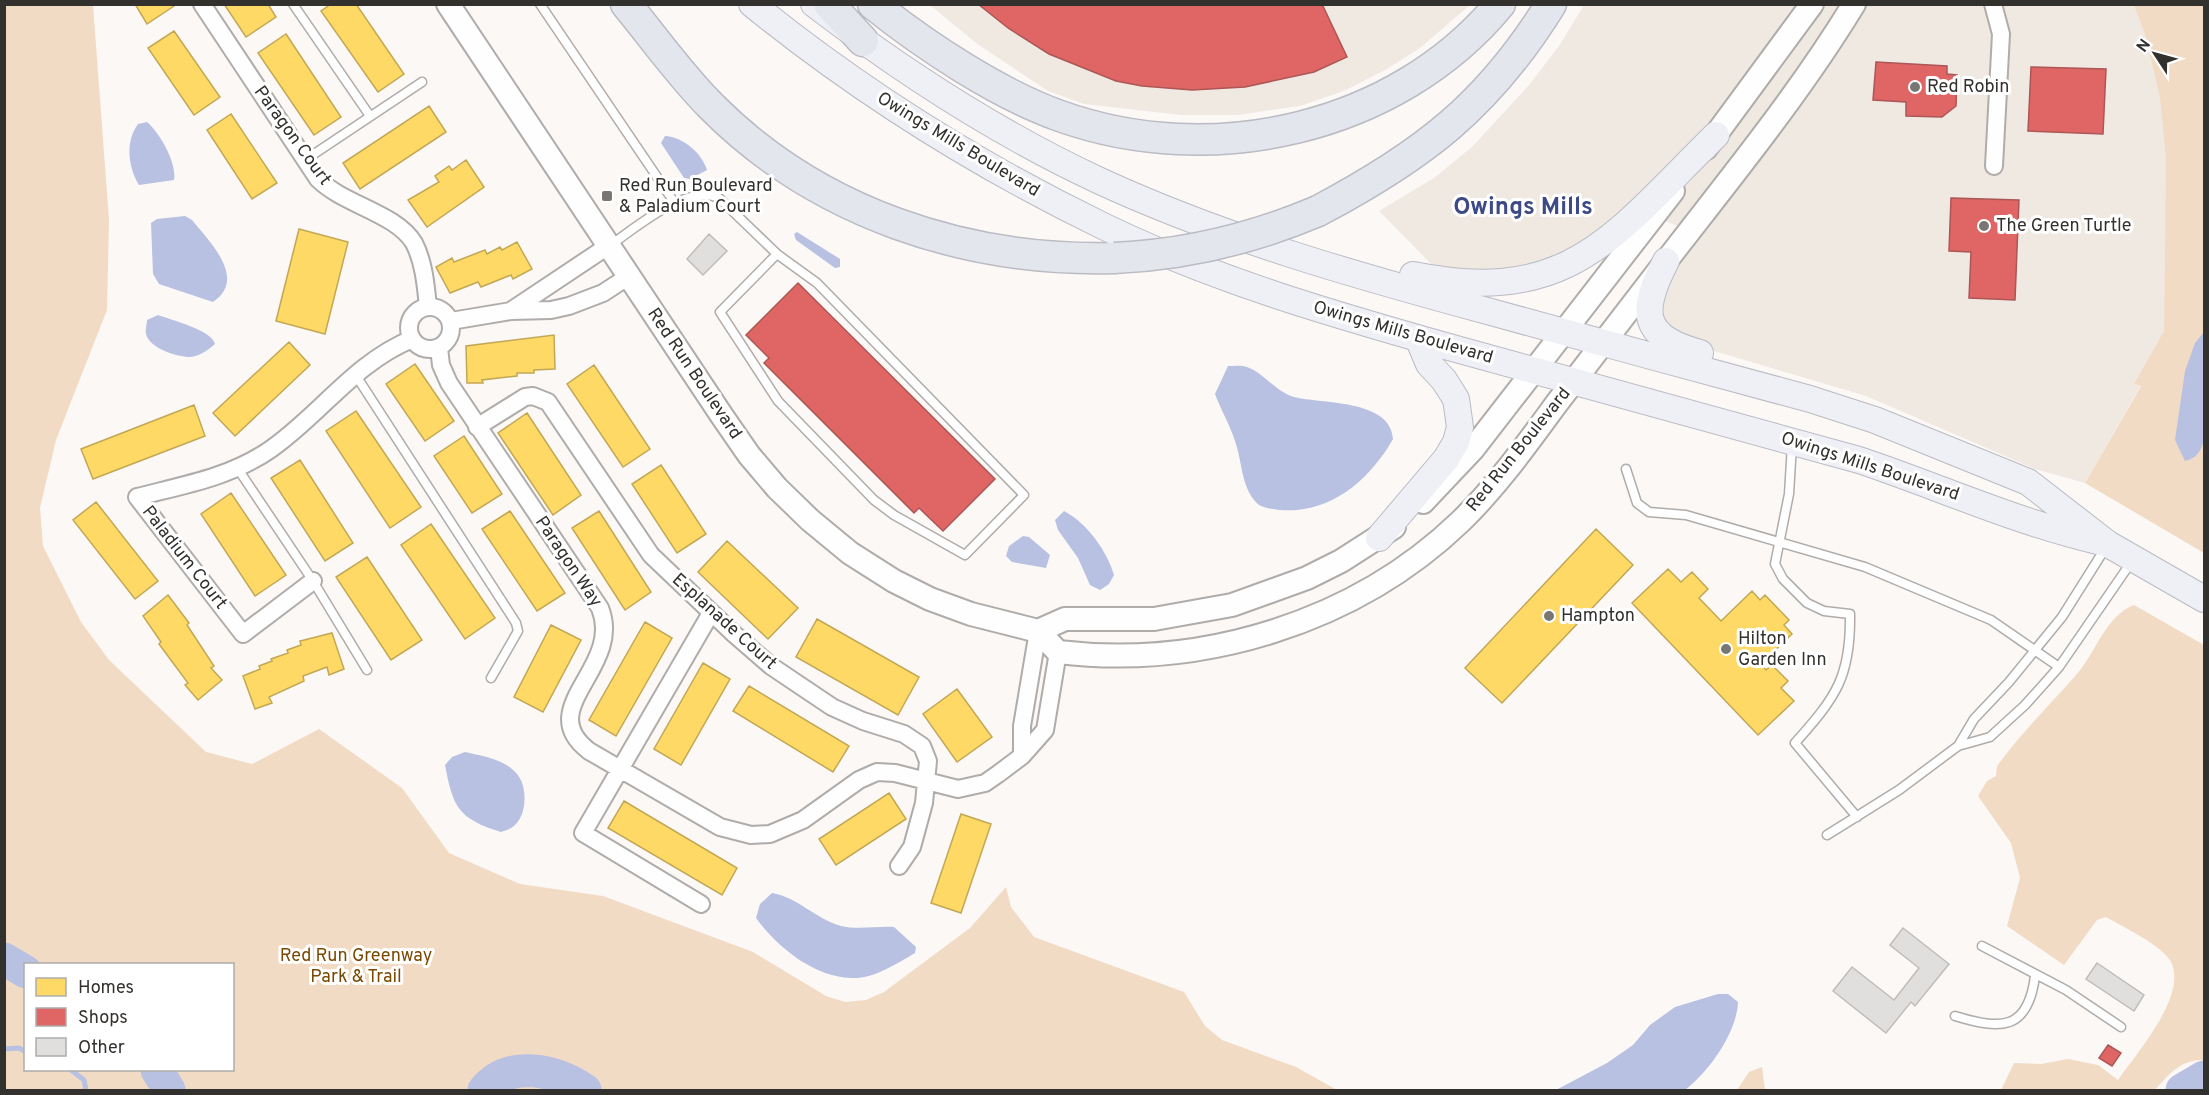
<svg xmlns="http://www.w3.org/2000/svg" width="2209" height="1095" font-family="Overpass,sans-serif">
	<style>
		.built { fill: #f0e9e2 }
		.green { fill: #f2dbc4; fill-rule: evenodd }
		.water { fill: #b8c1e2 }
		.homes { fill: #ffd966; stroke: #c2a755; stroke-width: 1.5 }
		.shops { fill: #e06666; stroke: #ac5655; stroke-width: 1.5 }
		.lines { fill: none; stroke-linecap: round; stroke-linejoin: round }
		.stream { stroke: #b8c1e2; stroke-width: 5 }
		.river { stroke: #b8c1e2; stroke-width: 33 }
		.building { fill: #e1dfdd; stroke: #bfbdbb; stroke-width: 1.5 }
		.service-casing { stroke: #afacaa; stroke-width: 11 }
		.minor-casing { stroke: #afacaa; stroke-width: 20 }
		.secondary-casing { stroke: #afacaa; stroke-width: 26 }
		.primary-casing { stroke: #babbc3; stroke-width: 28 }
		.motorway-casing { stroke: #babbc3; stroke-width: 33 }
		.service { stroke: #fefefe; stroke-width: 8 }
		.minor { stroke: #fefefe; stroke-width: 16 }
		.secondary { stroke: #fefefe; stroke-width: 22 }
		.primary { stroke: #eef0f5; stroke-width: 26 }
		.motorway { stroke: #e4e6ee; stroke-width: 30 }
		.motorway-bridge-casing { stroke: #babbc3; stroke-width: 33; stroke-linecap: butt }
		.motorway-bridge { stroke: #e4e6ee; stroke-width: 30 }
		.poi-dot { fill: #797774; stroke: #fff; stroke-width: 2 }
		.labels { text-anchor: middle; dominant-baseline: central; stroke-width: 6; stroke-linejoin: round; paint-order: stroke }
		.poi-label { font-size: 18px; fill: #33312e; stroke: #fff; text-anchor: start }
		.street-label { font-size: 18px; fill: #33312e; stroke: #fff }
		.park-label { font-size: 18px; fill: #7a4900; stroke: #fff }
		.district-label { font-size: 24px; font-weight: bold; fill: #3d4a86; stroke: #fff }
	</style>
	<rect width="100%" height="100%" fill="#fbf8f6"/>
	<path class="built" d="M930,5H1470L1420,48L1387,69L1344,91L1300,106L1238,115H1181L1084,104L1048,91L976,43Z
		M1584,5H2191L2204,282L2191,378L2150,369L2085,483L2035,469L1866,396L1690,344L1668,330L1659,308L1663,286L1697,234L1631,207L1571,252L1513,272L1441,274L1379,211L1434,178L1473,146L1529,85L1559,46Z"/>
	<path class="green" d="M5,4L93,5L109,220L107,310L56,440L40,508L43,546L81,622L109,660L206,752L252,764L319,729L402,788L449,853L520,884L603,896L753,952L826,996L845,1002L866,1000L884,992L970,928L1006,887L1011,907L1034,937L1184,992L1205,1026L1222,1040L1296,1067L1337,1090H5ZM26,964H232V1070H26Z
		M2134,5H2204V553L2085,483L2141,386L2134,384L2164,331L2166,159L2160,97L2145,34Z
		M2134,605L2204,645V1060C2180,1060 2170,1073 2155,1090H2001L2014,1063L2041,1064L2068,1059L2098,1065L2118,1080C2136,1054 2188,995 2171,962C2162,945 2123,927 2106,917L2097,920L2064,965L2007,926L2020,878L2011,843L1978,796L1987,781L1996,776L1997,766C2022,732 2049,706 2076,675C2096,653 2105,616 2134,605Z
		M1762,1067L1765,1090H1737L1749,1072Z"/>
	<path class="water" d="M147,122C160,133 177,163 174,180L139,185C128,167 125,142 138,124Z
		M665,136C683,137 702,153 707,170L690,179L684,178L661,143Z
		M185,216L192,220C209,241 248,279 213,302L159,284L153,274L151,223L157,219Z
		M797,232L840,259V267L835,268L796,240L794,234Z
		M158,315C171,320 212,330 215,344C208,350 200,356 190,357C177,357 149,348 146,334C145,330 147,324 147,320Z
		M2204,332V440C2201,451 2197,458 2185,461L2175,440L2185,371L2195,343Z
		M1228,366C1233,366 1242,365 1247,367C1264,373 1276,392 1294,397C1321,404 1391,399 1393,439C1369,481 1330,514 1280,510C1272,509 1260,508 1255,501C1241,485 1242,460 1235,441C1230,425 1221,410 1215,394Z
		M1064,511C1087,523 1107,551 1114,575L1109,584L1100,590L1090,585L1078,558L1058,530L1055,520Z
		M1023,536L1029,537L1050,555L1046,568L1012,562L1006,556L1009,546Z
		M465,752C482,756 505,759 517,774C528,787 527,815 514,826C510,829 505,831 501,832C459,819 453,808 445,765L452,757Z
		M772,893C797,897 816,919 841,926C856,930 878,926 894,927L916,947L915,953C896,964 874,979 851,978C814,977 777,947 756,918L760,904Z
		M1718,994H1728L1738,1002C1737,1032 1709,1072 1685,1090H1556L1607,1063L1633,1045L1650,1025L1675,1007Z"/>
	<path class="homes" d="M135,4H173L174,6L147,24Z
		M224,4H268L276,17L246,37Z
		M331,4H356L404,74L378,92L321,11Z
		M174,31L220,97L194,115L148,48Z
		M286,34L341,117L314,135L258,53Z
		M429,106L446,132L360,189L343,163Z
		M231,114L277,183L252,199L207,130Z
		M466,160L484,187L427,227L408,200L439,182L435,176L449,166L452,170Z
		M299,229L348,242L325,334L276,321Z
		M517,242L532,269L513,279L511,275L481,287L478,282L450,293L436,267L452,258L454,262L485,250L487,254L500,247L502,250Z
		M554,335L555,369L534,370V373H517V376L482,380L483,383H467L466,346Z
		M289,342L310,365L235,436L213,413Z
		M415,364L454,421L425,441L386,384Z
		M594,365L650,449L623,467L567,384Z
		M194,405L205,436L93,479L81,449Z
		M356,411L421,507L390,528L326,431Z
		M527,413L581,495L553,515L498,433Z
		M464,436L502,494L472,513L434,456Z
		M300,460L353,543L325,561L271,478Z
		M661,465L706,534L677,553L632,484Z
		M231,493L286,575L255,596L201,514Z
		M96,502L158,581L135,599L73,520Z
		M510,511L565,593L537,611L482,529Z
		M599,511L651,592L625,610L572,528Z
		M431,524L495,618L465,639L401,545Z
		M1596,529L1633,565L1502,703L1465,668Z
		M727,541L798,608L768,639L698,572Z
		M367,557L422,640L391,660L336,577Z
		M1668,569L1681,582L1692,572L1708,589L1699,598L1721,621L1752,591L1760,600L1765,595L1789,620L1784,625L1792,634L1761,664L1766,670L1772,665L1788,681L1781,688L1794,701L1758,735L1632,603Z
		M168,595L189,623L187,625L214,666L211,668L222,680L198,700L185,685L188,683L159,644L161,642L143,616Z
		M817,619L919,677L898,715L796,657Z
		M645,622L672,638L616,736L589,720Z
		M551,625L581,640L543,712L514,697Z
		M332,633L344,669L329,675L327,667L303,676L304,681L269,697L272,703L255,709L243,676L260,669L259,666L272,661L271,659L288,653L287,650L301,645L300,641Z
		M703,663L730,679L681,765L654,749Z
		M749,686L849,746L833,772L733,711Z
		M957,689L992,737L957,762L923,714Z
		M889,793L906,819L836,865L819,839Z
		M624,801L737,868L722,895L608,828Z
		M961,814L991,824L961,913L931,903Z"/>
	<path class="shops" d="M978,4H1322L1347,57L1314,72L1245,87L1192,90L1142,86L1116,81L1049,54L1008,28Z
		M1876,62L1947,66V74L1957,75L1956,106L1942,117L1906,116V102L1873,100Z
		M2031,67L2106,69L2103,134L2028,131Z
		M1951,198L2019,200L2015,300L1969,298L1971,252L1949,251Z
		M798,283L995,479L943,531L919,508L914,513L764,363L769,358L746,335Z
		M2108,1045L2121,1053L2112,1066L2099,1058Z"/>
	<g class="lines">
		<path class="stream" d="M4,1049L19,1048L26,1052
			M71,1070L84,1080L86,1090"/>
		<path class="river" d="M4,959L26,972
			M157,1070L169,1090
			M484,1090C510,1059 556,1070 585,1090
			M2182,1090L2204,1077"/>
	</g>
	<path class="building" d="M709,234L727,251L703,275L687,259Z
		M1903,928L1949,964L1915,1006L1911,1002L1886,1033L1833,991L1852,967L1894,1000L1919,968L1890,945Z
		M2097,963L2144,995L2134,1011L2086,979Z"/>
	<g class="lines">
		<g class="service-casing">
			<path id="service" d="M293,4L370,116
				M540,4L674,202
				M305,160L422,82
				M609,246C636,228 685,184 719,198L777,254
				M777,254L817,283L1024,495L965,555L894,515L874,500L778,401L720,312Z
				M355,374L516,623L518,631L491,678
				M1792,445L1789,494L1775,564L1783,579L1807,603L1824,611L1850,614C1851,677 1836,697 1795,743L1857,817
				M238,469L313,581L367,670
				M1626,469L1637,503L1649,512L1686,515L1865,567L1991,620L2059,667
				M1958,746L1990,737L2025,705L2059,667L2132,561
				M1827,835L1899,790L1958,746L1974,719L2009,682L2062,617L2106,547
				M1982,946L2066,990L2121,1027
				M1955,1016C2001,1030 2028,1031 2035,976"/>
		</g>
		<g class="minor-casing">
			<path id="minor" d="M202,4L318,179C344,205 396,213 414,243C424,262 426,287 428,307
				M1993,4L2001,34L1994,166
				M409 328a21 21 0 1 1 42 0a21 21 0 1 1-42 0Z
				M512,310L608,246
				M451,321L511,311L551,310L569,306L603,293L629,276
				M439,348L441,365L449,383L600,608C624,668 532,708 589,751L720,827L751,835L770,834L803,820L859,780L877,772L895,773L958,789L985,783L998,774L1022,756L1045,730L1058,652
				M477,427L525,397L533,396L548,402L651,555L734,634L771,666L832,707L863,721L904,734L922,746L928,761L924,803L912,847L899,866
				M313,581L243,634L137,497C184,485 231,477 271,449C321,414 354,363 412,339
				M1022,756V726L1038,631
				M701,904L583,833L711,613"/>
		</g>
		<g class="secondary-casing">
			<path id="secondary" d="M448,4L722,416L749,455L777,488L810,520L850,553L894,581L930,599L971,614L1038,631L1058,652C1202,669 1355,623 1461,521C1497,486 1527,444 1557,403C1587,364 1617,325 1647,286C1717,194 1793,104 1854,4
				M1706,148L1812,4
				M1423,502L1473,449L1673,191
				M1038,631L1065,619H1154L1232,605L1307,578L1341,561L1394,527"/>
		</g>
		<g class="primary-casing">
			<path id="primary" d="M752,4C862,93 979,166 1105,227C1215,280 1332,314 1449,347C1585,385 1722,421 1859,460C1940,487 2018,523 2102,542
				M814,4C903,72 999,134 1100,181C1226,239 1358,276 1491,312C1597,341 1704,371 1810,399L1875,420L2028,482L2108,544L2204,599
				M1666,261C1640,311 1640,337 1700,353
				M1413,275C1570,307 1614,235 1716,135
				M1379,538L1446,459L1456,442L1460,427L1456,399L1444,380L1429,364L1418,338"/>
		</g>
		<g class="motorway-casing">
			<path id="motorway" d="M626,4C654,38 680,75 711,106C817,213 966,262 1114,258
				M829,4L863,41
				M873,4C924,45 998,94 1060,116C1211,170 1396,130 1500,4
				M1318,211C1422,156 1488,106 1551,4"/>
		</g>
		<use href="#service" class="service"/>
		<use href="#minor" class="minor"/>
		<use href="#secondary" class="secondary"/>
		<use href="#primary" class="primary"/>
		<use href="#motorway" class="motorway"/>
		<g class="motorway-bridge-casing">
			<path id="motorway-bridge" d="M1114,258C1186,255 1252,239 1318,211"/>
		</g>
		<use href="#motorway-bridge" class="motorway-bridge"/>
	</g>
	<g class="poi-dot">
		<circle cx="1915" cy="87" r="6"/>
		<rect x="601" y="190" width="12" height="12" rx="3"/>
		<circle cx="1984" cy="226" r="6"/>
		<circle cx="1549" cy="616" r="6"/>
		<circle cx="1726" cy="649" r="6"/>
	</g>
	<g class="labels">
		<g class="poi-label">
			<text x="1927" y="87">Red Robin</text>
			<text x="619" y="186">Red Run Boulevard<tspan x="619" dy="21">&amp; Paladium Court</tspan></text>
			<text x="1996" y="226">The Green Turtle</text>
			<text x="1561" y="616">Hampton</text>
			<text x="1738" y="639">Hilton<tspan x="1738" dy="21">Garden Inn</tspan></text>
		</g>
		<g class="street-label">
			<text transform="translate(292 136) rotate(54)">Paragon Court</text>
			<text transform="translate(958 145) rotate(31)">Owings Mills Boulevard</text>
			<text transform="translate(1403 333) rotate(16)">Owings Mills Boulevard</text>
			<text transform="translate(694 374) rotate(56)">Red Run Boulevard</text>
			<text transform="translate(1519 450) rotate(-51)">Red Run Boulevard</text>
			<text transform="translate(1870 467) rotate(18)">Owings Mills Boulevard</text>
			<text transform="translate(184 558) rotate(52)">Paladium Court</text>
			<text transform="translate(568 562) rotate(56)">Paragon Way</text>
			<text transform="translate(724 622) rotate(42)">Esplanade Court</text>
		</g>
		<g class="park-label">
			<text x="356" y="956">Red Run Greenway<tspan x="356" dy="21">Park &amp; Trail</tspan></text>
		</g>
		<g class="district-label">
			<text x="1523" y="208">Owings Mills</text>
		</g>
	</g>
	<rect width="2209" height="1095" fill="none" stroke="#33312e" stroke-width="12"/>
	<rect x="24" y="963" width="210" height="108" fill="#ffffff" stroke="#adadab" stroke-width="1.5"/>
	<rect x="36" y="978" width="30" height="18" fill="#ffd966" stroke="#adadab" stroke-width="1.5"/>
	<text x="78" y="993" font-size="18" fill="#33312e">Homes</text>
	<rect x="36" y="1008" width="30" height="18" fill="#e06666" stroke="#adadab" stroke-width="1.5"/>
	<text x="78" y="1023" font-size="18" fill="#33312e">Shops</text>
	<rect x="36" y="1038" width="30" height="18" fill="#e1dfdd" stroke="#adadab" stroke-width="1.5"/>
	<text x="78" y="1053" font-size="18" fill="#33312e">Other</text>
	<g transform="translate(2155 54) rotate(306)" stroke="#ffffff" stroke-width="4.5" paint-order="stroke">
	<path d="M0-4.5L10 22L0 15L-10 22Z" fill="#33312e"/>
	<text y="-9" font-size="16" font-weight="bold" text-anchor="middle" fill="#33312e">N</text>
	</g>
</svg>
